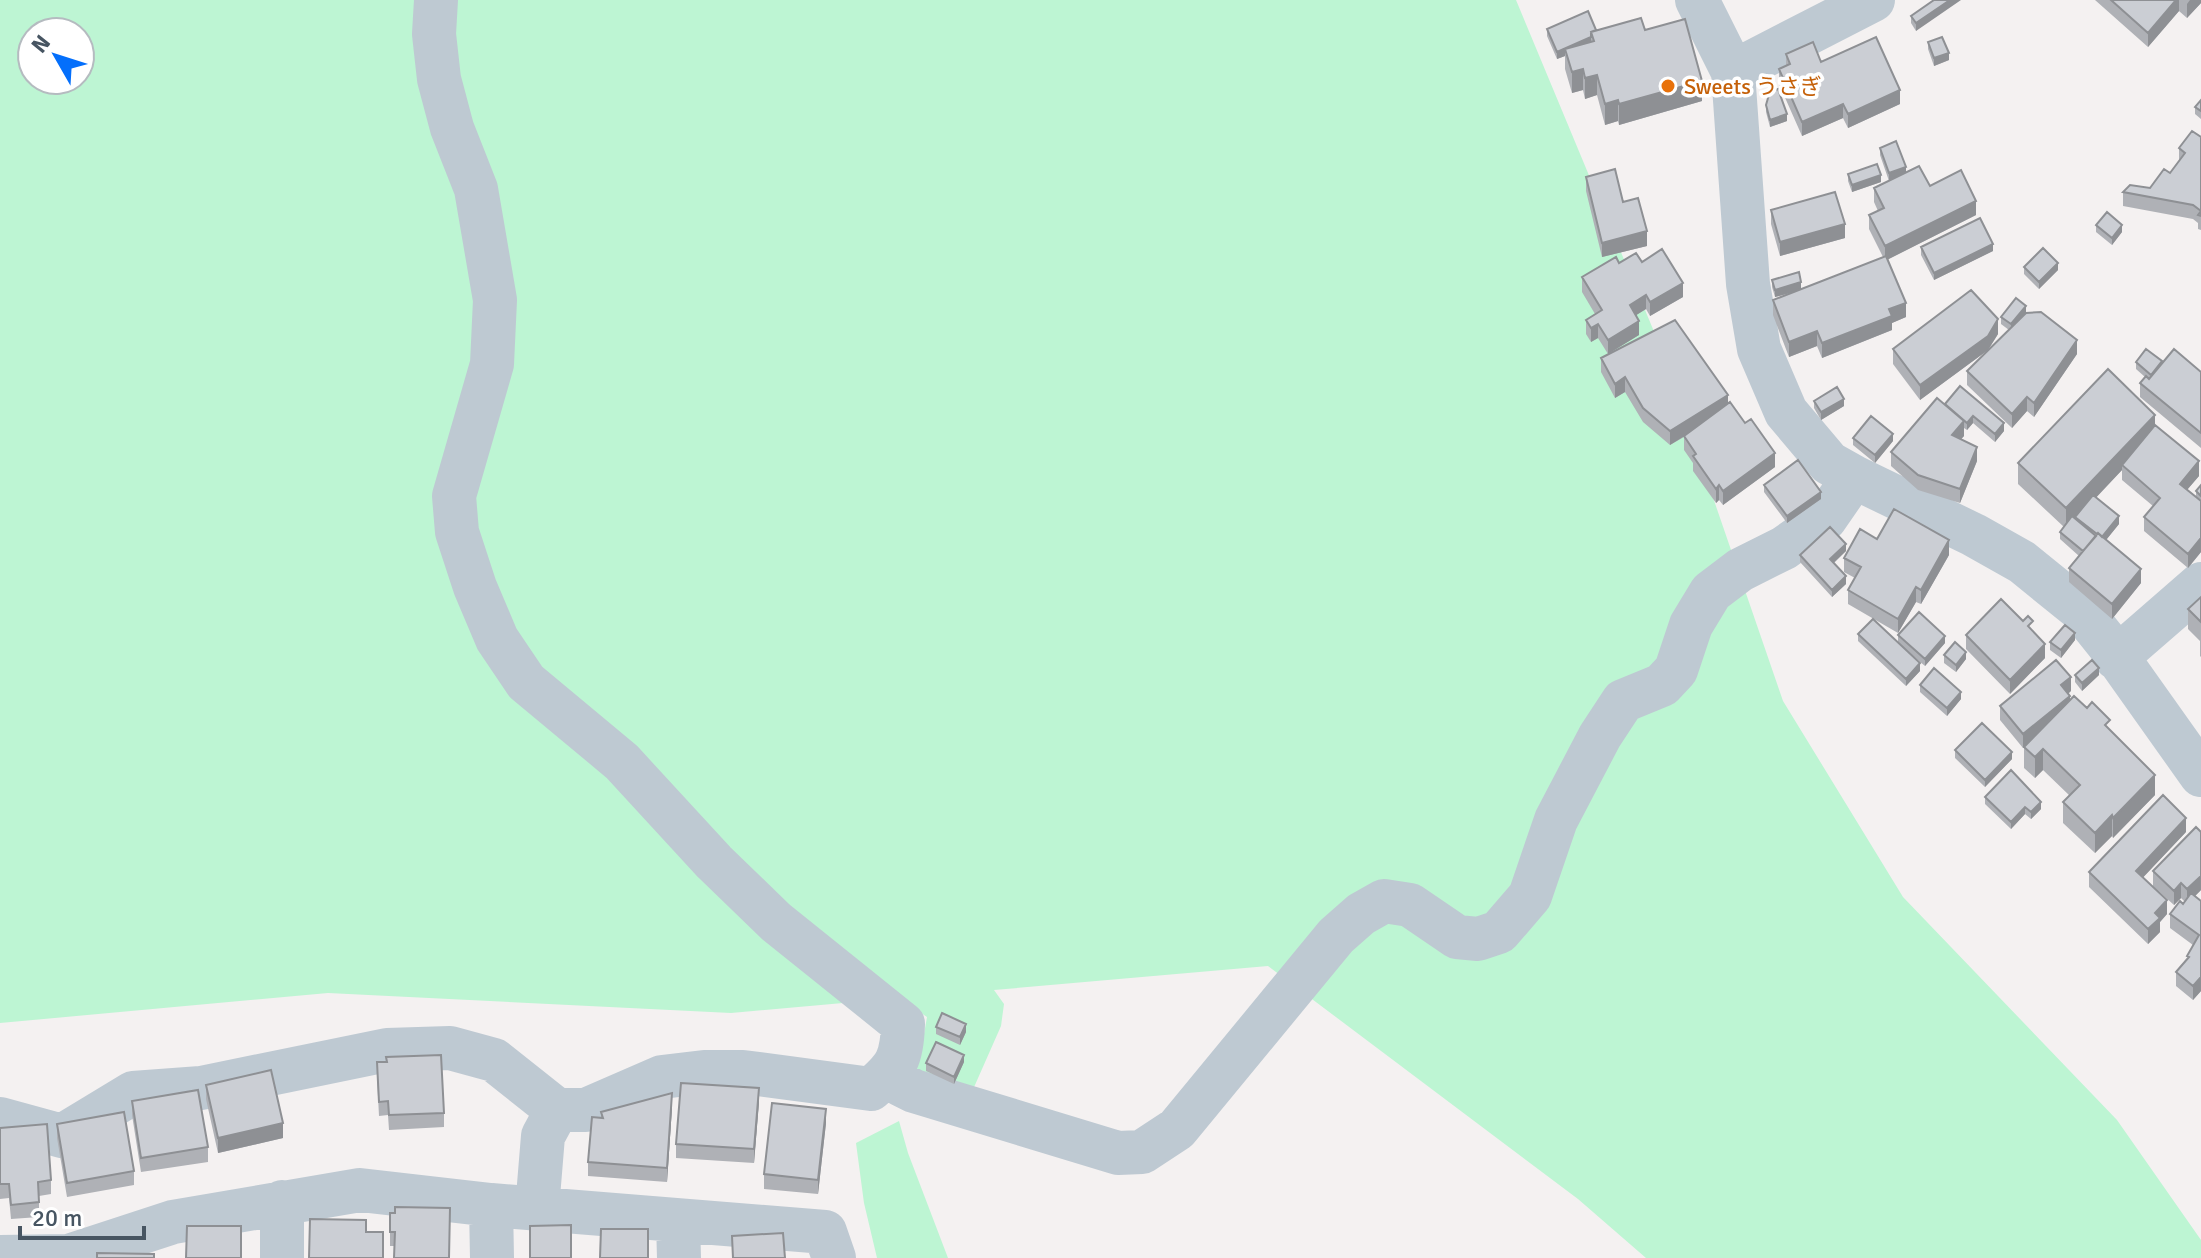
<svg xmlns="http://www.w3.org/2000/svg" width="2201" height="1258" font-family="Signika,'Noto Sans JP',sans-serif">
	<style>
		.green { fill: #bdf5d3; fill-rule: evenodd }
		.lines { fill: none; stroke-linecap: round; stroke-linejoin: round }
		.street { stroke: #bec9d2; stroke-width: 44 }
		.wall { fill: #afb1b6 }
		.shaded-wall { fill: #8e9094 }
		.building { fill: #cbced4; stroke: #8e9094; stroke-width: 2 }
		.food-dot { fill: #e8710a; stroke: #fff; stroke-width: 3 }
		.labels { text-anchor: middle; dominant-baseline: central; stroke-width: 7; stroke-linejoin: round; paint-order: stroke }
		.food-label { font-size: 22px; fill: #c56008; stroke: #fff; text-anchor: start }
	</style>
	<rect width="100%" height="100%" fill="#f4f1f1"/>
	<path class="green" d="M0,0H1516L1665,358L1783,701L1903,897L2117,1120L2201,1240V1258H1646L1578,1199L1268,966L994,990L1004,1004L1001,1026L971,1094L914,1075L921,1051L927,1017L899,998L731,1013L328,993L0,1023ZM32,32H80V80H32Z
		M899,1121L908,1153L948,1258H877L864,1203L856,1143Z"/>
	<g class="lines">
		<path class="street" d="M1697,0L1733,72L1748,284L1759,349L1786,412L1829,463L1854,477L1974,535L2022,562L2080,609L2108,644L2201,775
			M1733,72L1873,0
			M2116,658L2201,584
			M890,1073L900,1084L914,1091L1118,1153L1142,1152L1177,1129L1336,936L1361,914L1384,901L1410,905L1457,937L1478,939L1499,932L1530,896L1556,820L1600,736L1623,701L1662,685L1676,670L1691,625L1711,592L1740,570L1784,548L1825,519L1854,477
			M0,1119L62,1136L133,1093L201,1088L387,1050L450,1048L494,1060L557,1110H586L662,1077L704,1072H743L871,1089C897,1067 902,1058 903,1024L776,922L714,862L622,762L526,682L497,639L475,587L457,532L454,496L492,364L495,300L476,189L452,128L439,79L434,34L436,0
			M282,1202V1258
			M491,1205L492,1258
			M537,1209L543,1136L557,1110
			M678,1221L679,1258
			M0,1257L69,1256L173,1222L360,1190L491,1205L825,1232L834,1258"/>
	</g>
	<path class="wall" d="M1934,0L1916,31L1911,23V16Z
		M2095,0H2201V3L2187,18L2179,11L2148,47Z
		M1547,29L1645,30L1702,101L1619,125L1618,121L1605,125L1597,95L1585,99L1583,90L1572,93L1565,69V56L1557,59L1547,36Z
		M1928,42L1949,60L1934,66L1928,49Z
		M1786,54L1821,62L1900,104L1848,128L1843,118L1802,136L1779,84V69L1786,66Z
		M2201,100V119L2195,114V107Z
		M1766,105L1787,121L1770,127L1766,112Z
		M2201,137V230L2198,229V223L2193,219L2123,206V192L2150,188L2170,173L2179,162V148Z
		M1880,148L1906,172L1930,186L1976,215L1888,259L1906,317L1892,323V330L1822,358L1817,346L1789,357L1773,315V300L1798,291L1775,297L1772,287V280L1801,289L1883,257L1869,229V215L1878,211L1874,202V188L1889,181L1880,155Z
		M1848,174L1881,182L1852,192L1848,181Z
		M1586,177L1623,202L1647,246L1602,257L1586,191Z
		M1771,210L1845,238L1780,256L1771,224Z
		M2096,225L2122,232L2112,245L2096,232Z
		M1921,247L1993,251L1934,280L1921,255Z
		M1642,262L1683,297L1650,316L1646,309L1636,315L1639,335L1608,354L1598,338L1591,342L1586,334V320L1595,314L1582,292V277L1619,263Z
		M2024,267L2058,270L2039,289L2024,274Z
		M2026,313L2077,354L2034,417L2027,411L2012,428L1967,385V371L2009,330L2001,324V317Z
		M1998,334L1988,350L1920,400L1893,364V349Z
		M1601,358L1728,404L1775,467L1723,505L1719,500L1716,503L1693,471V463L1684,450V437L1670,445L1643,422L1625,392L1615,398L1601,372Z
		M2162,361L2201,372V448L2140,397V383L2145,377L2136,369V362Z
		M1960,386L2004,431L1995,442L1973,423L1967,430L1964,428V436L1961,439L1977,461L1960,503L1918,490L1891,466V452L1945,405Z
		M1814,401L1844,406L1821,420L1814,408Z
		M2155,425L2199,476L2187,490L2196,496V491L2201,485V552L2188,568L2144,531V517L2153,506L2122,480V470L2096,497L2119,524L2106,540L2141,583L2112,619L2069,582V568L2079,556L2060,539V532L2064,527L2018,484V463Z
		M1853,438L1893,441L1875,463L1853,445Z
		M1764,485L1821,499L1787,523L1764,492Z
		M1877,539L1949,555L1921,604L1916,602L1898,633L1848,604V590L1855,578L1844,572V558Z
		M1846,551L1834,563L1846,584L1832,597L1800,562V555Z
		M2201,597V657L2200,656V641L2188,629V609Z
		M2033,631L2045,658L2010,694L1966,649V635Z
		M1858,634L1920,671L1906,686L1858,641Z
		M1898,635L1945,643L1925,666L1898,643Z
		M2075,640L2061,658L2050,650V642Z
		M1944,655L1966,659L1956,672L1944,663Z
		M2075,675H2099L2082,691L2075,682Z
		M1920,685L1961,699L1947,716L1920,692Z
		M2071,691L2068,694L2070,701L2110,730L2155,795L2113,838L2112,836L2095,853L2063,823V802L2070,796L2043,770L2035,778L2024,768V748H2023L2000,720V706Z
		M1955,750L2012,759L1985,787L1955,758Z
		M1985,797L2041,809L2031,819L2025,814L2011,829L1985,804Z
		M2186,832L2143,877L2167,914L2160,922V932L2148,944L2089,887V872Z
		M2201,832V890L2195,896L2201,901V991L2193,1000L2176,986V972L2187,960V956L2193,945L2170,928V914L2185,902L2181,898L2174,905L2153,886V871Z
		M936,1027L966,1032L960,1045L936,1034Z
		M386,1057L444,1113V1127L389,1130L388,1115L379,1116L377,1077V1062H386Z
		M964,1062L954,1084L926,1071V1063Z
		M206,1085L283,1138L218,1153L206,1099Z
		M132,1101L208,1147V1162L141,1172L132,1115Z
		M759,1102L754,1163L676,1158V1144Z
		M672,1107L667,1182L588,1176V1162L601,1117V1112Z
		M826,1123L818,1194L764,1189V1174Z
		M57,1124L134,1171V1185L67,1197L57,1138Z
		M0,1128L51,1180V1194L39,1196V1217L11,1219L9,1198L0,1199Z
		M390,1213H395V1246H390Z"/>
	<path class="shaded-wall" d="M1950,0H1961L1916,31V23Z
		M2176,0H2179V11L2148,47V33Z
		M2190,0H2201V3L2187,18V4Z
		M1591,37V45L1565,49V56L1557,59V52Z
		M1949,53V60L1934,66V58Z
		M1583,69V90L1572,93V72Z
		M1597,75V95L1585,99V78Z
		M1702,81V101L1619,125V104Z
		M1900,90V104L1848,128V114Z
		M1618,100V121L1605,125V104Z
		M1843,104V118L1802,136V122Z
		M1787,114V121L1770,127V120Z
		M1906,167V174L1889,181V173Z
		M1881,175V182L1852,192V185Z
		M1976,201V215L1885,261V246Z
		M1845,224V238L1780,256V242Z
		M2122,225V232L2112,245V238Z
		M1647,231V246L1602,257V243Z
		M1993,244V251L1934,280V273Z
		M2058,263V270L2039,289V282Z
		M1801,282V290L1775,297V290Z
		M1683,283V297L1650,316V302Z
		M1646,295V309L1630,319V305Z
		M1906,303V317L1892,323V330L1822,358V343L1889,309Z
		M2026,306V313L2011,331V324Z
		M1998,319V334L1988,350L1920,400V385Z
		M1639,321V335L1608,354V340Z
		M1598,324V338L1591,342V328Z
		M1817,331V346L1789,357V342Z
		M2077,340V354L2034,417V403Z
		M1625,377V392L1615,398V384Z
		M1728,395V409L1670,445V431Z
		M2027,397V411L2012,428V414Z
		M1844,399V406L1821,420V412Z
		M2155,415V435L2122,465V470L2077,518L2075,517V519L2066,529V508Z
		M1973,416V423L1967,430V423Z
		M1964,421V436L1952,449V435Z
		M2004,423V431L1995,442V434Z
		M1893,434V441L1875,463V455Z
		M1977,447V461L1960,503V489Z
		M1775,453V467L1723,505V491Z
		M2199,461V476L2180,498V484Z
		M1719,485V500L1716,503V489Z
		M1821,492V499L1787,523V516Z
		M2119,516V524L2102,545V538Z
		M2201,538V552L2188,568V554Z
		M1949,540V555L1921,604V590Z
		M1846,544V551L1830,566V559Z
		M2141,569V583L2112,619V604Z
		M1846,576V584L1832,597V590Z
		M1916,587V602L1898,633V619Z
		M2075,633V640L2061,658V650Z
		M1945,636V643L1925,666V659Z
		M2045,644V658L2010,694V680Z
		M1966,652V659L1956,672V665Z
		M1920,663V671L1906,686V679Z
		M2099,668V675L2082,691V683Z
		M2071,677V691L2061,699V685Z
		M1961,692V699L1947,716V708Z
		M2070,696V710L2023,748V734Z
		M2043,749V770L2035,778V757Z
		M2012,752V759L1985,787V780Z
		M2155,775V795L2113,838V818Z
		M2041,802V809L2031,819V812Z
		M2025,807V814L2011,829V822Z
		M2112,815V836L2095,853V833Z
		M2186,818V832L2136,885V871Z
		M2201,876V890L2187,904V889Z
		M2181,883V898L2174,905V891Z
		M2167,900V914L2160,922V932L2148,944V929L2155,913Z
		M2201,977V991L2193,1000V986Z
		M966,1024V1032L960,1045V1037Z
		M964,1055V1062L954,1084V1077Z
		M759,1088V1102L754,1163V1149Z
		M672,1093V1107L667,1182V1168Z
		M826,1109V1123L818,1194V1180Z
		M283,1123V1138L218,1153V1138Z"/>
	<path class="building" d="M1934,0H1950L1916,23L1911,16Z
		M2111,0H2176L2148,33Z
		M1588,11L1596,30L1591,32V37L1557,52L1547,29Z
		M1641,18L1645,30L1685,19L1702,81L1619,104L1618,100L1605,104L1597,75L1585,78L1583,69L1572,72L1565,49L1594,41L1591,32Z
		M1876,37L1900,90L1848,114L1843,104L1802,122L1779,69L1790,64L1786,54L1813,42L1821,62Z
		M1942,37L1949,53L1934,58L1928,42Z
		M1778,89L1787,114L1770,120L1766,105L1770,91Z
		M2201,100V111L2195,107Z
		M2192,131L2201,137V216L2198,215L2201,211L2193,205L2123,192L2130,185L2150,188L2164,169L2170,173L2185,153L2179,148Z
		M1896,141L1906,167L1889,173L1880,148Z
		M1877,164L1881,175L1852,185L1848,174Z
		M1919,166L1930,186L1961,170L1976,201L1885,246L1869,215L1884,208L1874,188Z
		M1615,169L1623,202L1638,198L1647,231L1602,243L1586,177Z
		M1835,192L1845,224L1780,242L1771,210Z
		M2107,212L2122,225L2112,238L2096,225Z
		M1980,218L1993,244L1934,273L1921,247Z
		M2043,248L2058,263L2039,282L2024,267Z
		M1662,249L1683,283L1650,302L1646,295L1630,305L1639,321L1608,340L1598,324L1591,328L1586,320L1602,310L1582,277L1616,257L1619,263L1636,253L1642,262Z
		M1886,256L1906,303L1889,309L1892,316L1822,343L1817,331L1789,342L1773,300Z
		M1799,272L1801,282L1775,290L1772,280Z
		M1971,290L1998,319L1988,336L1920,385L1893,349Z
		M2016,298L2026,306L2011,324L2001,317Z
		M2041,312L2077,340L2034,403L2027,397L2012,414L1967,371L2026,313Z
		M1675,320L1728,395L1670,431L1643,408L1625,377L1615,384L1601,358Z
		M2146,349L2162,361L2151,375L2136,362Z
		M2174,349L2201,372V433L2140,383L2146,376L2149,379Z
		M2108,369L2155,415L2066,508L2018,463Z
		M1960,386L2004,423L1995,434L1973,416L1967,423L1945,404Z
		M1837,387L1844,399L1821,412L1814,401Z
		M1937,398L1964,421L1952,435L1977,447L1960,489L1918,475L1891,452Z
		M1730,402L1745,423L1751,419L1775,453L1723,491L1719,485L1716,489L1693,456L1696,454L1684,436Z
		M1871,416L1893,434L1875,455L1853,438Z
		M2155,425L2199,461L2180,484L2201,501V538L2188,554L2144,517L2160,498L2122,465Z
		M1798,460L1821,492L1787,516L1764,485Z
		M2201,485V496L2196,491Z
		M2093,495L2119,516L2102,537L2098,533L2097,534L2075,517Z
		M1894,509L1949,540L1921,590L1916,587L1898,619L1848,590L1861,567L1844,558L1860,529L1877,539Z
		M2072,516L2096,536L2083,551L2060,532Z
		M1830,527L1846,544L1830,559L1846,576L1832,590L1800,555Z
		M2098,533L2141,569L2112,604L2069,568Z
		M2201,597V622L2188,609Z
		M2001,599L2023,621L2028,616L2033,621L2028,626L2045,644L2010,680L1966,635Z
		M1919,612L1945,636L1925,659L1898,635Z
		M1873,619L1920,663L1906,679L1858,634Z
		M2065,625L2075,633L2061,650L2050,642Z
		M1955,642L1966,652L1956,665L1944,655Z
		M2056,660L2071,677L2061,685L2070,696L2023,734L2000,706Z
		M2092,660L2099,668L2082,683L2075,675Z
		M1934,668L1961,692L1947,708L1920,685Z
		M2074,696L2087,708L2092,702L2110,720L2105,725L2155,775L2113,818L2112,815L2095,833L2063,802L2080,785L2043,749L2035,757L2024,747Z
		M1982,723L2012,752L1985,780L1955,750Z
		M2011,770L2041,802L2031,812L2025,807L2011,822L1985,797Z
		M2163,795L2186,818L2136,871L2167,900L2155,913L2160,918L2148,929L2089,872Z
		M2196,827L2201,832V876L2187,889L2181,883L2174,891L2153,871Z
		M2191,893L2201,901V977L2193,986L2176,972L2189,957L2187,956L2199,935L2170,914L2180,901L2183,904Z
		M942,1013L966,1024L960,1037L936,1027Z
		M936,1042L964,1055L954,1077L926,1063Z
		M441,1055L444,1113L389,1115L388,1101L379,1102L377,1062H387L386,1057Z
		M271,1070L283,1123L218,1138L206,1085Z
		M681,1083L759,1088L754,1149L676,1144Z
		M198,1090L208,1147L141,1158L132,1101Z
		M672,1093L667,1168L588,1162L592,1117L603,1118L601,1112Z
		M772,1103L826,1109L818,1180L764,1174Z
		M124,1112L134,1171L67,1183L57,1124Z
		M47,1124L51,1180L38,1182L39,1202L11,1205L9,1184H0V1128Z
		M395,1207L450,1208L449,1258H394L395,1232H390V1213H395Z
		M310,1219L366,1220V1232H383V1258H309Z
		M571,1225V1258H530V1226Z
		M187,1226H241V1258H186Z
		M601,1229H648V1258H600Z
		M783,1233L785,1258H733L732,1236Z
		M97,1253L154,1254V1258H97Z"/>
	<circle class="food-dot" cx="1668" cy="86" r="8"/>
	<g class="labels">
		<g class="food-label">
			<text x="1684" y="86">Sweets うさぎ</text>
		</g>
	</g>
	<g transform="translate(56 56) rotate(309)"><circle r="38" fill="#ffffff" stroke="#b5bbc0" stroke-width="2"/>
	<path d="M0-6L14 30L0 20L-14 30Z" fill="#046ffb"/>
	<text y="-12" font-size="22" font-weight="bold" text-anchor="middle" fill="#475562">N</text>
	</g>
	<path d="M20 1226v12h124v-12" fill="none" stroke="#475562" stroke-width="4"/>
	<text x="32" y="1226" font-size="24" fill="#475562" stroke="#ffffff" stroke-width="6" paint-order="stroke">20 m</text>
</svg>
